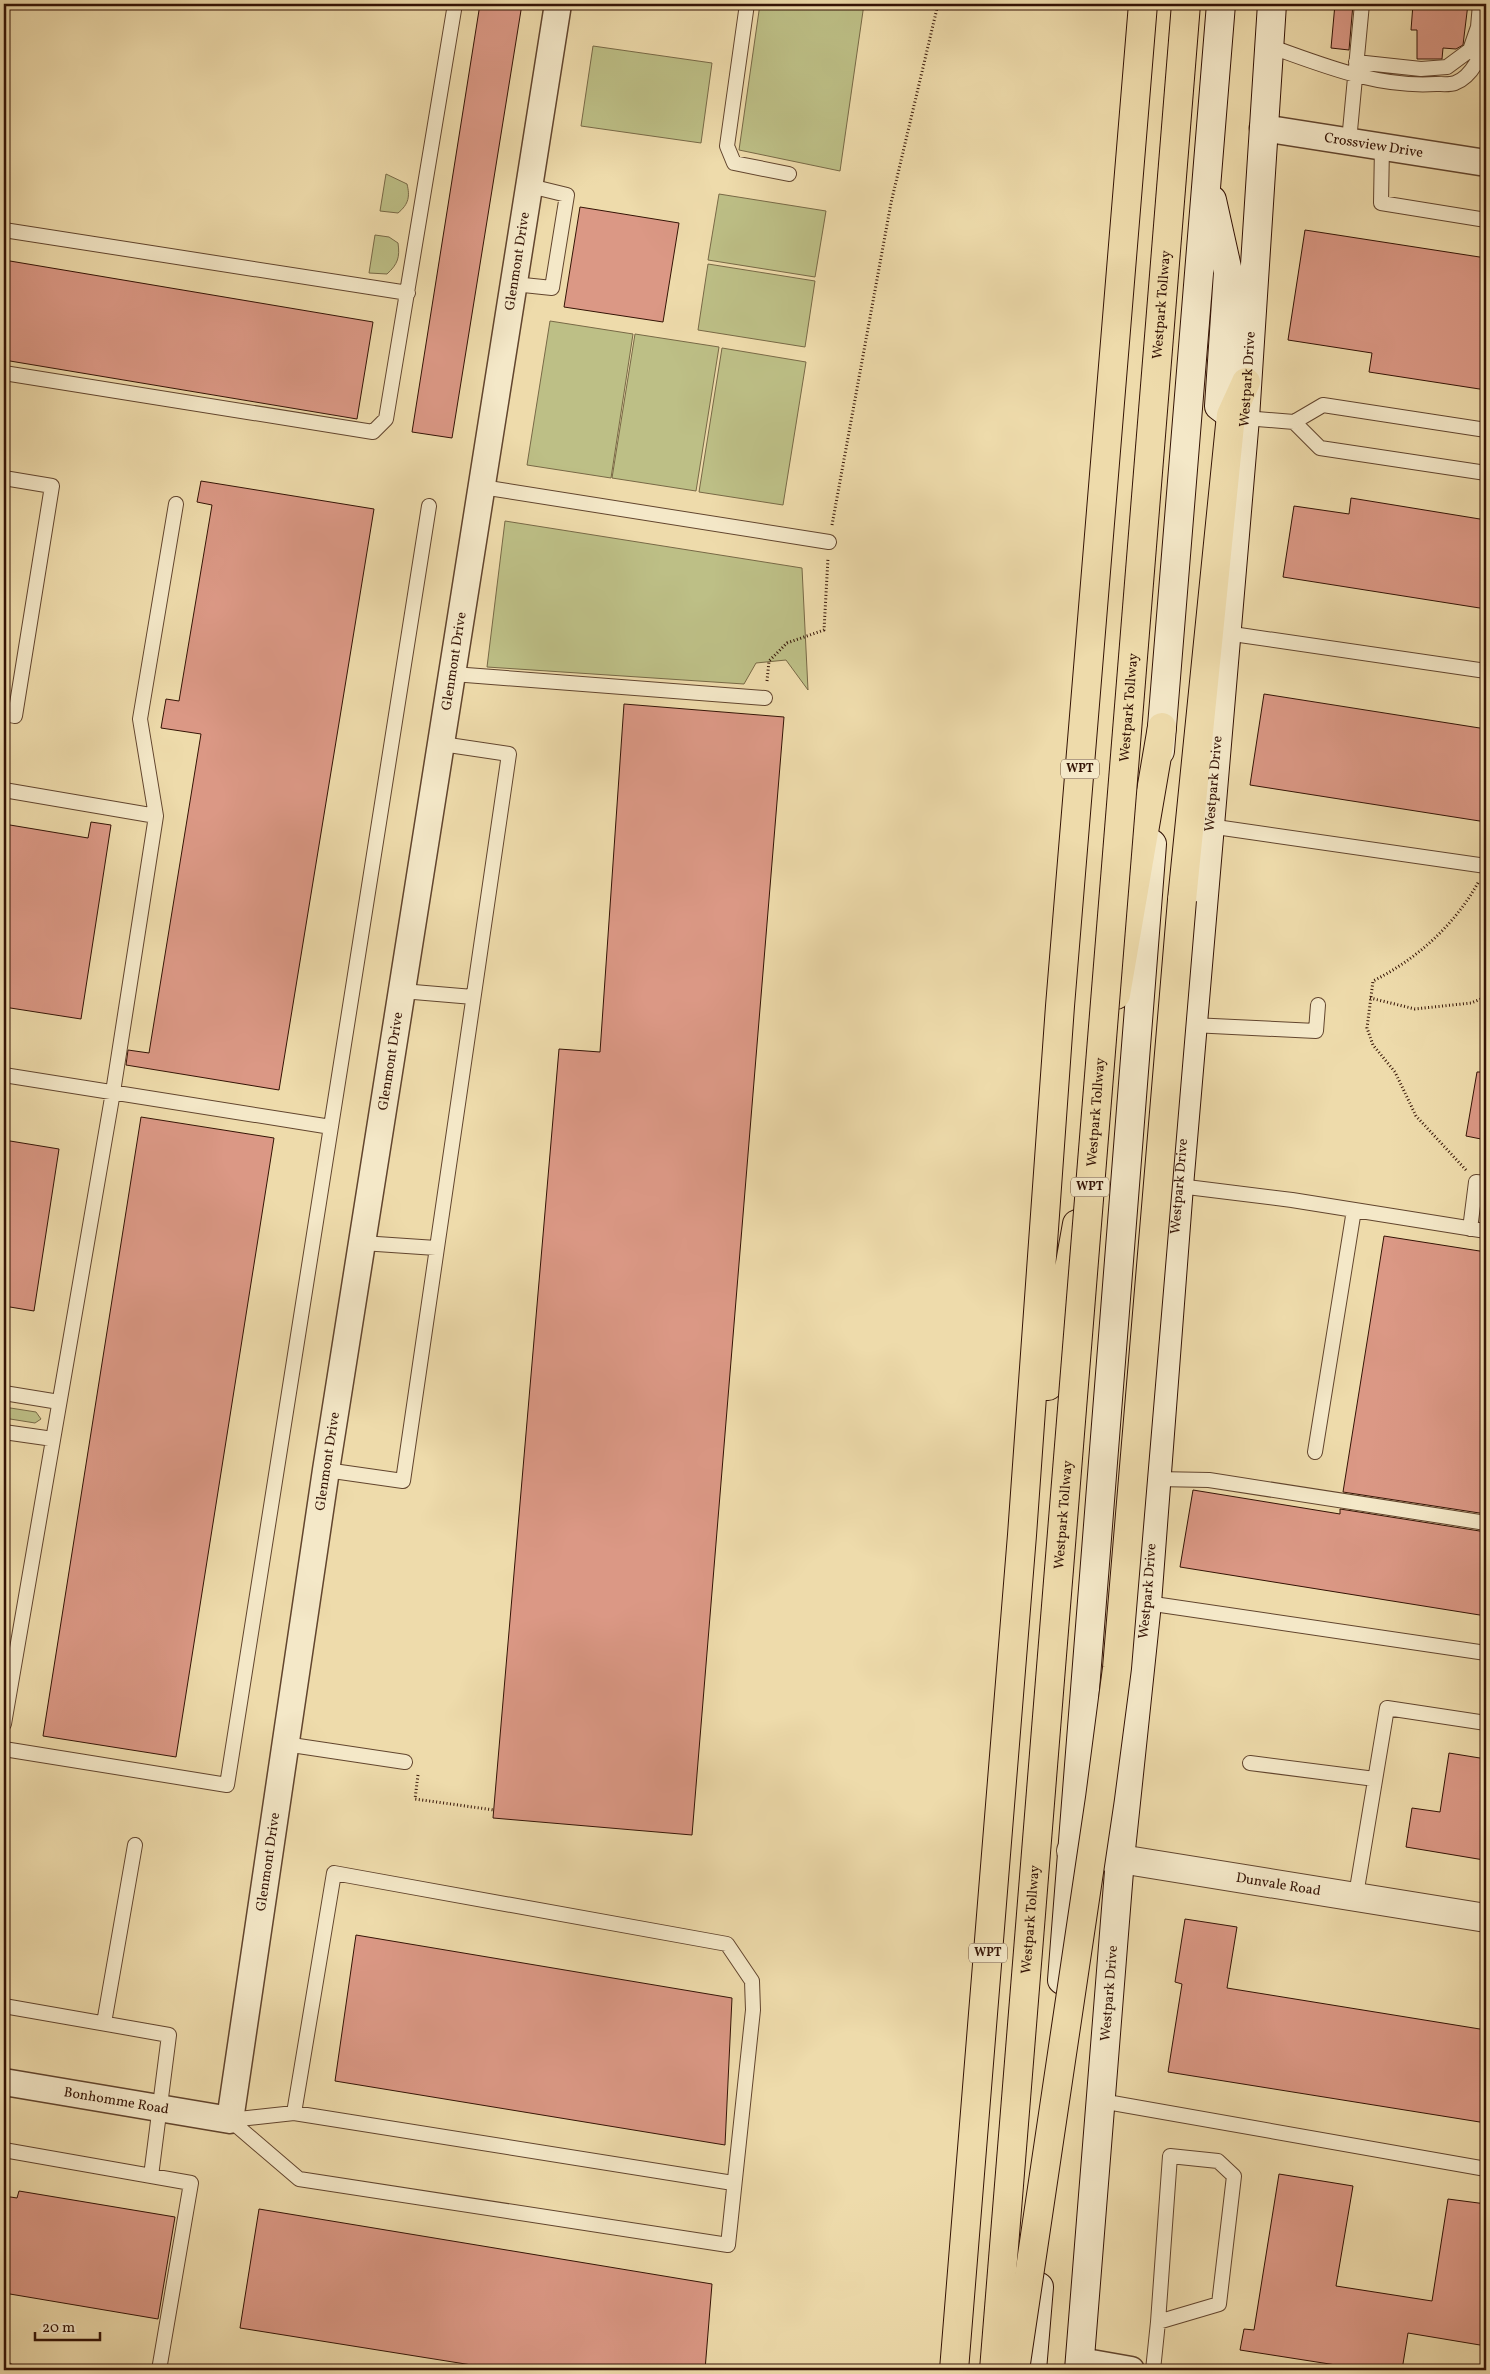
<svg xmlns="http://www.w3.org/2000/svg" width="1490" height="2374" font-family="Vollkorn,serif">
	<style>
		.green { fill: #bdbf86; stroke: #786946 }
		.building { fill: #db9885; stroke: #341305 }
		.lines { fill: none; stroke-linecap: round; stroke-linejoin: round }
		.service-casing { stroke: #62452e; stroke-width: 16 }
		.minor-casing { stroke: #62452e; stroke-width: 29 }
		.tertiary-casing { stroke: #62452e; stroke-width: 30 }
		.secondary-casing { stroke: #341305; stroke-width: 30 }
		.motorway-casing { stroke: #341305; stroke-width: 30 }
		.path { stroke: #341305; stroke-width: 3; stroke-dasharray: 1 2.5; stroke-linecap: butt }
		.service { stroke: #f4e8c8; stroke-width: 14 }
		.minor { stroke: #f4e8c8; stroke-width: 26 }
		.tertiary { stroke: #f4e8c8; stroke-width: 28 }
		.secondary { stroke: #f4e8c8; stroke-width: 28 }
		.motorway { stroke: #eedbab; stroke-width: 28 }
		.motorway-bridge-casing { stroke: #341305; stroke-width: 30; stroke-linecap: butt }
		.motorway-bridge { stroke: #eedbab; stroke-width: 28 }
		.labels { text-anchor: middle; dominant-baseline: central; stroke-width: 4; stroke-linejoin: round; paint-order: stroke }
		.shield { fill: #f4e8c8; stroke: #6e5340; stroke-width: 1 }
		.shield-label { font-size: 12px; font-weight: bold; fill: #341305 }
		.street-label { font-size: 14px; fill: #341305; stroke: #f4e8c8 }
	</style>
	<rect width="100%" height="100%" fill="#eedbab"/>
	<filter id="stains"><feTurbulence type="fractalNoise" baseFrequency=".004" numOctaves="4"/><feColorMatrix values="0 0 0 0 .2 0 0 0 0 .09 0 0 0 0 .02 0 0 0 .5 -.17"/></filter>
	<radialGradient id="worn" r=".72"><stop offset=".6" stop-color="#630" stop-opacity="0"/><stop offset="1" stop-color="#630" stop-opacity=".3"/></radialGradient>
	<path class="green" d="M760,4H864L840,171L739,150Z
		M593,46L712,63L701,143L581,126Z
		M386,174L407,184C410,196 409,204 398,213L380,211Z
		M719,194L826,211L815,277L708,260Z
		M375,235L389,237L398,243C400,257 398,264 387,274L369,273Z
		M708,264L815,281L805,347L698,330Z
		M550,321L633,334L611,478L527,465Z
		M635,334L719,347L696,491L612,478Z
		M722,348L806,362L783,505L699,492Z
		M505,521L802,568L808,690L786,660L756,663L744,684L487,667Z
		M4,1407L36,1412L41,1419L35,1423L4,1418Z"/>
	<path class="building" d="M480,4H522L452,438L412,432Z
		M1335,4H1353L1349,50L1331,48Z
		M1413,4H1468L1463,45L1456,49L1443,48L1442,59H1417V30H1411Z
		M580,207L679,223L663,322L564,307Z
		M1305,230L1486,258V390L1369,372L1372,353L1288,340Z
		M4,260L373,322L357,419L4,360Z
		M201,481L374,509L279,1090L126,1065L128,1050L149,1053L201,734L161,728L166,699L179,701L212,505L197,502Z
		M1351,498L1486,520V609L1283,577L1294,506L1349,514Z
		M1264,694L1486,729V822L1250,785Z
		M624,704L784,717L692,1835L493,1818L559,1049L600,1052Z
		M91,822L111,825L81,1019L4,1007V824L88,838Z
		M1477,1072H1486V1140L1466,1136Z
		M141,1117L274,1138L176,1757L43,1736Z
		M4,1140L59,1149L34,1311L4,1306Z
		M1384,1236L1486,1252V1514L1343,1492Z
		M1193,1490L1340,1514V1509L1486,1532V1616L1180,1567Z
		M1449,1753L1486,1759V1847L1484,1860L1406,1847L1412,1808L1440,1812Z
		M1185,1919L1237,1927L1227,1988L1486,2030V2123L1168,2072L1182,1984L1175,1982Z
		M356,1935L732,1998L725,2145L335,2081Z
		M1279,2174L1353,2186L1336,2286L1432,2301L1448,2199L1486,2204V2346L1408,2333L1402,2370H1368L1240,2350L1244,2329L1254,2330Z
		M19,2191L175,2217L158,2319L4,2293V2196L17,2198Z
		M259,2209L712,2284L705,2370H503L240,2328Z"/>
	<g class="lines">
		<g class="service-casing">
			<path id="service" d="M747,4L727,146L734,163L789,174
				M1269,46C1323,65 1377,88 1436,84C1442,84 1450,85 1455,83C1472,77 1483,53 1486,37
				M1356,62L1421,69L1447,67L1470,50L1478,27L1480,4
				M1349,141L1362,4
				M1382,146L1381,203L1486,220
				M4,230L408,293
				M514,284L552,288L567,195L530,186
				M4,373L373,432L386,419L455,4
				M1245,418L1294,422
				M1486,430L1323,405L1294,422L1320,448L1486,473
				M4,478L52,486L15,716L4,714
				M482,487L829,542
				M1226,633L1486,671
				M453,674L765,698
				M4,790L156,816
				M1209,826L1486,866
				M402,991L473,997
				M1192,1025L1316,1031L1318,1005
				M4,1075L331,1127
				M1179,1186L1292,1200L1486,1231
				M1470,1229L1476,1182L1486,1183
				M362,1243L436,1248
				M4,1393L59,1402
				M4,1432L53,1439
				M1315,1452L1354,1210
				M326,1470L403,1481L509,754L442,744
				M1156,1479L1209,1480L1486,1523
				M1147,1603L1486,1653
				M4,1724L113,1092L156,816L140,719L176,504
				M285,1744L405,1762
				M4,1749L227,1785L429,506
				M1250,1763L1375,1779
				M1356,1895L1387,1708L1486,1723
				M4,2006L169,2035L151,2176
				M104,2023L135,1845
				M1101,2101L1486,2169
				M230,2120L299,2179L728,2245L753,2010L752,1981L727,1944L334,1873L294,2113
				M230,2120L294,2113L733,2183
				M4,2150L191,2183L159,2370
				M4,2370H7
				M1153,2370L1158,2322L1170,2156L1218,2161L1234,2176L1219,2304L1158,2322"/>
		</g>
		<g class="minor-casing">
			<g id="minor">
				<path id="s1" d="M1263,128L1486,163"/>
				<path id="s2" d="M4,2082L230,2120L326,1470L558,4"/>
				<path d="M1080,2361L1131,2370"/>
			</g>
		</g>
		<g class="tertiary-casing">
			<g id="tertiary">
				<path id="s3" d="M1071,1851L1486,1918"/>
			</g>
		</g>
		<g class="secondary-casing">
			<g id="secondary">
				<path d="M1212,200L1228,272L1219,406L1231,415L1245,418"/>
				<path d="M1160,751L1221,4"/>
				<path d="M1062,1980L1152,844"/>
				<path d="M1032,2370L1039,2287"/>
				<path id="s4" d="M1079,2370L1120,1859L1147,1603L1179,1186L1245,418L1272,4"/>
			</g>
		</g>
		<g class="motorway-casing">
			<path id="motorway" d="M1182,900L1231,415L1246,382
				M1116,995L1162,727
				M1048,1386L1077,1224
				M954,2370L1022,1535L1060,1006L1143,4"/>
		</g>
		<path class="path" d="M832,525L891,203L938,4
			M767,681L769,661L787,643L824,630L828,558
			M1370,998L1415,1009L1471,1003L1486,997
			M1466,1170L1416,1116L1395,1072L1373,1045L1367,1028L1373,981C1417,959 1455,925 1479,881
			M418,1775L415,1799L494,1810"/>
		<use href="#service" class="service"/>
		<use href="#minor" class="minor"/>
		<use href="#tertiary" class="tertiary"/>
		<use href="#secondary" class="secondary"/>
		<use href="#motorway" class="motorway"/>
		<g class="motorway-bridge-casing">
			<g id="motorway-bridge">
				<path id="s5" d="M994,2370L1186,4"/>
				<path d="M1015,2370L1100,1798L1117,1668L1182,900"/>
			</g>
		</g>
		<use href="#motorway-bridge" class="motorway-bridge"/>
	</g>
	<g class="labels">
		<g class="shield">
			<rect x="1061" y="759.5" width="38" height="19" rx="4"/>
			<rect x="1071" y="1177.5" width="38" height="19" rx="4"/>
			<rect x="969" y="1943.5" width="38" height="19" rx="4"/>
		</g>
		<g class="shield-label">
			<text x="1080" y="769">WPT</text>
			<text x="1090" y="1187">WPT</text>
			<text x="988" y="1953">WPT</text>
		</g>
		<g class="street-label">
			<text stroke="none"><textPath href="#s1" startOffset="112">Crossview Drive</textPath></text>
			<text stroke="none"><textPath href="#s2" startOffset="2110">Glenmont Drive</textPath></text>
			<text stroke="none"><textPath href="#s5" startOffset="2072">Westpark Tollway</textPath></text>
			<text stroke="none"><textPath href="#s4" startOffset="1998">Westpark Drive</textPath></text>
			<text stroke="none"><textPath href="#s2" startOffset="1705">Glenmont Drive</textPath></text>
			<text stroke="none"><textPath href="#s5" startOffset="1668">Westpark Tollway</textPath></text>
			<text stroke="none"><textPath href="#s4" startOffset="1592">Westpark Drive</textPath></text>
			<text stroke="none"><textPath href="#s2" startOffset="1300">Glenmont Drive</textPath></text>
			<text stroke="none"><textPath href="#s5" startOffset="1262">Westpark Tollway</textPath></text>
			<text stroke="none"><textPath href="#s4" startOffset="1188">Westpark Drive</textPath></text>
			<text stroke="none"><textPath href="#s2" startOffset="895">Glenmont Drive</textPath></text>
			<text stroke="none"><textPath href="#s5" startOffset="858">Westpark Tollway</textPath></text>
			<text stroke="none"><textPath href="#s4" startOffset="782">Westpark Drive</textPath></text>
			<text stroke="none"><textPath href="#s2" startOffset="490">Glenmont Drive</textPath></text>
			<text stroke="none"><textPath href="#s3" startOffset="210">Dunvale Road</textPath></text>
			<text stroke="none"><textPath href="#s5" startOffset="452">Westpark Tollway</textPath></text>
			<text stroke="none"><textPath href="#s4" startOffset="378">Westpark Drive</textPath></text>
			<text stroke="none"><textPath href="#s2" startOffset="114">Bonhomme Road</textPath></text>
		</g>
	</g>
	<rect width="1490" height="2374" fill="none" stroke="#eedbab" stroke-width="20"/>
	<rect x="5" y="5" width="1480" height="2364" fill="none" stroke="#341305" stroke-width="2.5"/>
	<rect x="10" y="10" width="1470" height="2354" fill="none" stroke="#341305"/>
	<path d="M35 2332v8h65v-8" fill="none" stroke="#341305" stroke-width="2.5"/>
	<text x="42" y="2332" font-size="15" fill="#341305" stroke="#f4e8c8" stroke-width="4" paint-order="stroke">20 m</text>
	<rect width="100%" height="100%" filter="url(#stains)"/>
	<rect width="100%" height="100%" fill="url(#worn)"/>
</svg>
